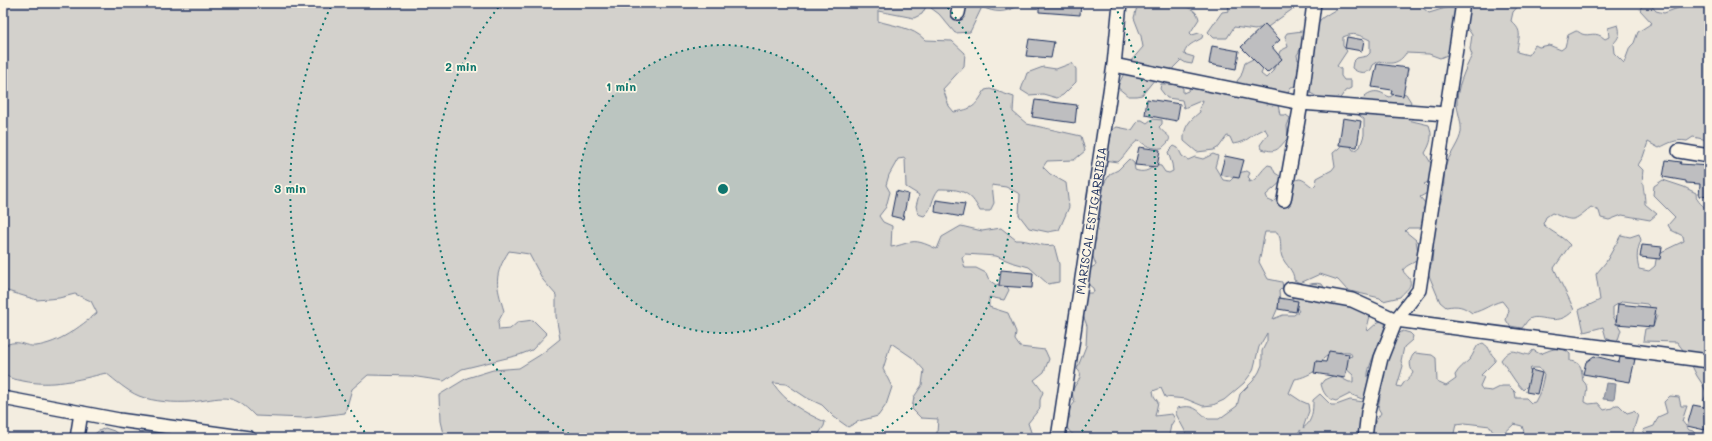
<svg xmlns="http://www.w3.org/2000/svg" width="1712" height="441" font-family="Mali,sans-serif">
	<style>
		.green { fill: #d3d1cc; stroke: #778095 }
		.water { fill: #a9acb3; stroke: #707a91 }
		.building { fill: #bebec0; stroke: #1b2f5e }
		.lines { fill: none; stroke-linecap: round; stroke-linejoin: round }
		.minor-casing { stroke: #1b2f5e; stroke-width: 16 }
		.minor { stroke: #fcf5e5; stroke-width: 13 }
		.ring { fill: none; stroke: #0f766e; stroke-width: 2; stroke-dasharray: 2 4 }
		.labels { text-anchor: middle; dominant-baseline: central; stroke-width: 3.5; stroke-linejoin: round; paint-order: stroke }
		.street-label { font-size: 12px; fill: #1b2f5e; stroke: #fcf5e5 }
		.centre { fill: #0f766e; stroke: #fcf5e5; stroke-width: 2 }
		.ring-label { font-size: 12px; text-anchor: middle; font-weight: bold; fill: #0f766e; stroke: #fcf5e5; stroke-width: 3.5; stroke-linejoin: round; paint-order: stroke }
	</style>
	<rect width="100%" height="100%" fill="#f3ede0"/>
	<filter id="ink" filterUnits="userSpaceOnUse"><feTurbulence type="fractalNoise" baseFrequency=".025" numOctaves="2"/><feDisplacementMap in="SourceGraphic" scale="8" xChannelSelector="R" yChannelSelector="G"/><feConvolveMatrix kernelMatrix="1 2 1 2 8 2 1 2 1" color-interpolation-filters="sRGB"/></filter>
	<g filter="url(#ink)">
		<path class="green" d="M3,3H1017L1018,6C1005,13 995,13 982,7L970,32L955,33L939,14L927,5L922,14L914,18L878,11V21C893,26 913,27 925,40L952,41L965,53L964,66L943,89L949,106L954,112C973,109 975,107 985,90L990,89L1014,97L1013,112L1027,124L1081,136L1085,151L1074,160L1047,161L1043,167L1050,174L1066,183L1069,207L1059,230L1048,232L1029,228L1019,215L1020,194L1006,187L992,185L994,203L990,211H980C970,191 961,189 939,189C931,198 933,209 924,216L918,214L916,206L919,195L906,187L905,158L898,159L889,175L886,185L890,192L886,207L879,216L883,222L892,226L891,247C899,246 905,243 911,242C919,240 930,246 937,249L942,237L961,226L982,231L1001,228L1016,240C1029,239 1041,248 1054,245L1059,264V282L1048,284L1029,267L1011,262L996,256L965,254L962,258L965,268H976L986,273L989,280L996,285L1004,282L1009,290L1004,300L989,297V307L1008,313L1016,332L1015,340L1020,347L1045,350L1049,359L1044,372L1034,380L1043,392L1040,400V408L1028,423L1033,438H931L937,433L938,419L921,418L912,409L914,397L922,385L924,370L913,358L891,343L883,369L892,387L886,405L878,416L859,421L848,427L834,417L822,405L807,398L786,384L773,383C785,402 805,413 825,422L824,426L816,438H444L440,421L439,395L467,378L493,370L519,368L540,355L560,339L556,316V295L543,280L529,254L509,251C493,276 496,284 504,311L498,322L499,330L510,329L518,322L533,320L547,334L532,350L519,355L462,369L444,381L411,376L368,375L352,389L345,413L304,418L255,416C231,390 221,399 191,402C175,403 154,402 139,396C127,391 116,381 106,373C77,380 52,387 23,381C15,379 9,379 3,373V346C21,338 22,347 36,346C60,343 79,327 97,313L91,301L75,294L59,298L37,300L4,290L3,287Z
			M1138,3C1153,3 1196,0 1199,19L1190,33L1192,35L1199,33L1203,34L1202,38C1194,43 1187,44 1184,54L1194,57L1192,64L1186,63L1181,60L1173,68V72L1155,79L1142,95L1136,96H1128L1117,87L1130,62L1143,47L1141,36L1134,18Z
			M1224,3H1301L1265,29L1259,28L1255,30L1234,27L1227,38H1214L1208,32L1222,12L1229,11L1228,5Z
			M1339,3H1427L1423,8L1429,13L1452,6L1457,13L1452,30V53L1440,58L1429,54L1406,53C1399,64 1390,65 1379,61L1373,65L1371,70C1365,74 1357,73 1352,68L1353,62L1357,58L1367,56L1370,53V40C1359,35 1354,32 1343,37V46L1347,51L1337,66L1341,69V76L1344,80H1351V88L1345,91L1339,100L1321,99L1305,90L1314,30L1317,28L1318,22C1324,15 1333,12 1341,6Z
			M1471,3H1521L1513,12L1511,21C1524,32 1518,37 1517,52L1528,55L1535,45L1539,47L1549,45L1561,50L1565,47L1568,35L1576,31C1578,31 1580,33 1582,34C1590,37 1595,30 1605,39L1609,37L1608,28L1618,25C1621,33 1619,38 1613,44L1614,53L1624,63L1630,47L1634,43L1638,32L1652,23L1640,10L1643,3H1649L1656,11L1664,13L1678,8L1677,3H1709L1707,18H1709V143L1703,139L1693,137L1687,141C1675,139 1669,143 1659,148L1648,142L1643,157L1638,165L1643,170C1641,182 1645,192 1645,204L1657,214L1650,220L1622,215L1609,220L1601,218L1599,211L1591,207C1572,222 1575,222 1552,213L1546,217L1543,224C1552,233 1561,235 1570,245L1554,268C1560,283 1568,295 1574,310C1556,330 1539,311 1528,320C1526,322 1524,326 1522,328L1510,326L1506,320L1509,310L1502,301C1490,304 1485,310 1472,313C1463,306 1458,305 1446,307L1440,302L1428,273L1432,263L1434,235L1423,226V223L1422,228H1408L1405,231L1416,240L1419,258C1414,264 1407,264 1403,270C1404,274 1406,274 1409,278C1414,287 1404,291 1400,297L1383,301L1380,298L1354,292L1347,290L1338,280L1320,274L1300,283L1294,280C1294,270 1286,266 1282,257C1279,249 1283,240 1277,232H1265C1262,242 1262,252 1259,262L1268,279L1282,282L1283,287L1279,291L1280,303L1273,319L1283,315H1294L1299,311L1294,304L1292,296C1301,288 1309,281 1322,284L1327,292L1368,308L1370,316L1367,328L1368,331L1378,322L1386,320C1385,335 1366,367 1368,377C1368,379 1370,380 1371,382L1367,396L1362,399L1350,394L1336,401C1327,399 1323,393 1321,384L1324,380L1335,375L1349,382H1353V375L1344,367L1346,358L1352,356L1350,352C1342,351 1329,353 1323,359C1320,362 1320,367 1316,370C1311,374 1302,378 1295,379L1289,393L1301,401L1308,404L1309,411L1303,428C1313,422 1313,409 1313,400L1320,394L1331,405H1336L1350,400L1364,402V438H1296L1301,430L1290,438H1187L1185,431L1176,414L1177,408C1194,404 1196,409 1208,419H1219L1237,406L1240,394L1253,381L1259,372L1262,365V351L1267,341V333L1259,347L1253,371L1244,383L1224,400L1213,405L1203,406L1186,399L1165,397L1161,388L1153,391L1154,396L1158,402L1155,416L1172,414L1175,419L1171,425L1169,435L1172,438H1077C1072,434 1067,430 1066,424L1070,417L1068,411L1075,402C1065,385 1089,379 1077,369L1086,346L1087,326L1082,312L1086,299L1085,293H1091L1094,292L1093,288L1089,285L1087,279L1089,275L1087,272L1089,269L1096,265L1092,254L1093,244L1096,240L1095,228L1100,214V208L1097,203L1102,194L1103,185L1110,174L1118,170L1129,159L1134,163L1135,170C1143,173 1149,171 1155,165L1161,166L1165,172L1169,173L1173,171L1172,164L1168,152L1174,146L1178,148L1182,156L1188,160L1195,157L1203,159L1213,154L1218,156L1215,167L1223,180L1230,181L1238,173L1247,171L1250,173L1248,177L1250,179L1249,182C1257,181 1261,170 1268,165L1272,166L1275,173L1283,178L1282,181L1266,195L1268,200L1273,202C1278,197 1292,180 1299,179C1304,179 1309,185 1313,187L1316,184L1317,178L1332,170L1335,166L1333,153L1345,143H1349L1353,150H1356L1360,147L1364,135V119L1357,114C1356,103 1367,89 1379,92C1383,93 1386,96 1390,97C1396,93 1399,92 1406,94L1411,102C1408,108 1406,114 1408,120L1429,125C1433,136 1431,143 1425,153L1432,165L1430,181L1424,184L1427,187V193L1420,197L1426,204L1423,209L1427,217C1452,198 1439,186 1447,162C1451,153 1460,141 1461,132C1462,123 1458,114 1457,105C1456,88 1465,70 1472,55L1470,49L1472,35L1464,23Z
			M1302,31C1304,40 1302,47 1297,55L1298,60L1302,59L1300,70L1295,78L1298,81L1296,86L1291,87L1289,90L1288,96L1278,105L1280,115H1286L1290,118L1287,126L1288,138C1278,148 1278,154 1262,149L1260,145L1268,134L1265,129C1253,131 1249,143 1233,144L1230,137L1227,136L1219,147L1214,150L1197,152L1184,141C1183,127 1190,120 1200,112L1199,108L1202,104L1203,100L1184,108L1182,100L1167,98L1160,89L1161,84C1169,84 1176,83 1183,88V93L1188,91L1192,85L1225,95L1231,93L1238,85L1237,81L1241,76L1245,63L1255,58L1264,67L1261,74L1266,78L1273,71L1280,51L1288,47L1285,36L1287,33Z
			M1072,63L1076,69V82L1063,95L1057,98L1043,94L1029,95L1021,90L1027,73L1043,67L1056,69Z
			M1152,119L1162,120V124L1159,127C1166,137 1177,135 1162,148C1153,149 1145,146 1139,140C1130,145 1126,155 1118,162L1103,160L1105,147L1110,141L1112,130L1117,127L1132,130L1139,120H1142L1147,123Z
			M1663,180L1684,187L1696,193C1696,203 1704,205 1709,212V405L1703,401L1707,394L1703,385L1697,376L1686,354L1677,342L1643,341L1645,329L1653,327L1657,315L1647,304L1623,301L1613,307V316L1621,330L1617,343L1606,338L1603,327L1584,332L1579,310L1600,300L1596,274L1606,262L1621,235L1630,237L1639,234L1641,240C1637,250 1636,258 1639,269L1649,271L1655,266L1657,254L1684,241L1683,236L1671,230L1668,225L1675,217L1653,195L1654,186Z
			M1403,331L1410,333L1413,336L1412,340L1404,347L1401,361L1403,366L1397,386L1401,387C1404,381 1410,378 1413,373C1409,366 1409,358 1415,353L1432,355L1436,358L1437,382L1446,386L1456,379L1455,375C1459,368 1465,364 1470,359C1473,355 1475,349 1478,345L1483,343C1491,348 1489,353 1495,358V361L1481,375L1484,377L1480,386L1483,390L1492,391L1502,386H1509L1515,392L1516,398H1526L1531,403L1535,402L1540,392L1544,375L1539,368H1531L1529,370L1533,373L1530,386L1526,387L1523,390L1516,382L1501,360C1511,346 1514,352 1529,355L1533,350L1540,354C1551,350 1560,344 1570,354V361C1583,362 1581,370 1583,381C1590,386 1585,395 1585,402L1589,404L1598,403L1604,410L1612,408L1616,405H1619L1627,413L1634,411L1638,415L1633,432V436L1637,438H1519L1524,432L1522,426L1514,424L1499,438H1497L1490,426L1465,423L1456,424L1453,438H1371L1375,422L1381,413L1378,408L1380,397L1377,392L1385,375L1381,370L1395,336Z
			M1670,396L1679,397L1681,406H1687L1682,421L1689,430L1693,431L1696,435L1695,438H1647L1643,430L1654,426L1658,417L1667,413L1664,402Z
			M105,428L114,431L119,435V438H90L97,432Z"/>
		<path class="water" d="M1606,383L1616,384L1614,400L1603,399Z"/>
		<path class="building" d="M1039,3H1081L1080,15L1039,12Z
			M1265,24L1280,40L1272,47L1282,59L1267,73L1241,47Z
			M1347,37L1364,40L1362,51L1345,48Z
			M1029,39L1054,42L1051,58L1026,56Z
			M1212,46L1239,51L1236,69L1209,64Z
			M1377,64L1408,68L1403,96L1391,94L1392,90L1372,87Z
			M1147,99L1180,104L1177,121L1145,115Z
			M1035,100L1077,105L1075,123L1032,117Z
			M1343,118L1361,121L1357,147L1339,145Z
			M1139,147L1160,150L1157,167L1135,165Z
			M1225,156L1244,160L1239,178L1220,175Z
			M1666,160L1681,162L1680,164L1709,166V197L1699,196L1700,184L1686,183V181L1663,177Z
			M896,191L908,194L903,219L891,216Z
			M936,200L965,204L962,217L935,212Z
			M1642,245L1662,247L1660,259L1640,257Z
			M1001,270L1033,273L1032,288L999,286Z
			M1279,298L1298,301L1296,312L1278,309Z
			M1618,304L1656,308L1653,327L1616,324Z
			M1329,351L1349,354L1345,378L1314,373L1316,361L1326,362Z
			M1594,356L1619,362L1620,357L1635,359L1630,382L1583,374L1586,362Z
			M1531,370L1542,373L1537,394L1526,392Z
			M1693,405L1709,408L1705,430L1687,426Z"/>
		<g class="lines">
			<g class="minor-casing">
				<g id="minor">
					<path d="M958,13L960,3"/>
					<path d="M1114,65L1301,103L1446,114"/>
					<path d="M1679,151L1709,156"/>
					<path d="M1284,200L1301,103L1314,3"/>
					<path d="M1290,289L1352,300L1396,320L1709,361"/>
					<path d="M3,398L119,420L249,438"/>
					<path d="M77,438L81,413"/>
					<path id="s1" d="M1058,438L1114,65L1120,3"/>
					<path d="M1365,438L1368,412L1381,358L1396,320L1419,290L1463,3"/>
				</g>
			</g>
			<use href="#minor" class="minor"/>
		</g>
	</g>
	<circle cx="723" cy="189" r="144" fill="#0f766e" fill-opacity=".12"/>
	<g class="ring">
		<circle cx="723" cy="189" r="144"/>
		<path d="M574 437A289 289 0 0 1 502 3M944 3A289 289 0 0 1 872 437"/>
		<path d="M368 437A433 433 0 0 1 331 6M1115 6A433 433 0 0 1 1078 437"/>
	</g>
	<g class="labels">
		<g class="street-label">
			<text stroke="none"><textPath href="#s1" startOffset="220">MARISCAL ESTIGARRIBIA</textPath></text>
		</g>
	</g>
	<circle cx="723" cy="189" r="6" class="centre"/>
	<g class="ring-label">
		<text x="461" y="71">2 min</text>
		<text x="621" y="91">1 min</text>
		<text x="290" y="193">3 min</text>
	</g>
	<rect width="1712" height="441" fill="none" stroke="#fcf5e5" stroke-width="16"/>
	<rect x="8" y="8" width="1696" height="425" fill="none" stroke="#1b2f5e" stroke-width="1.5" filter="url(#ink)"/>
</svg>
